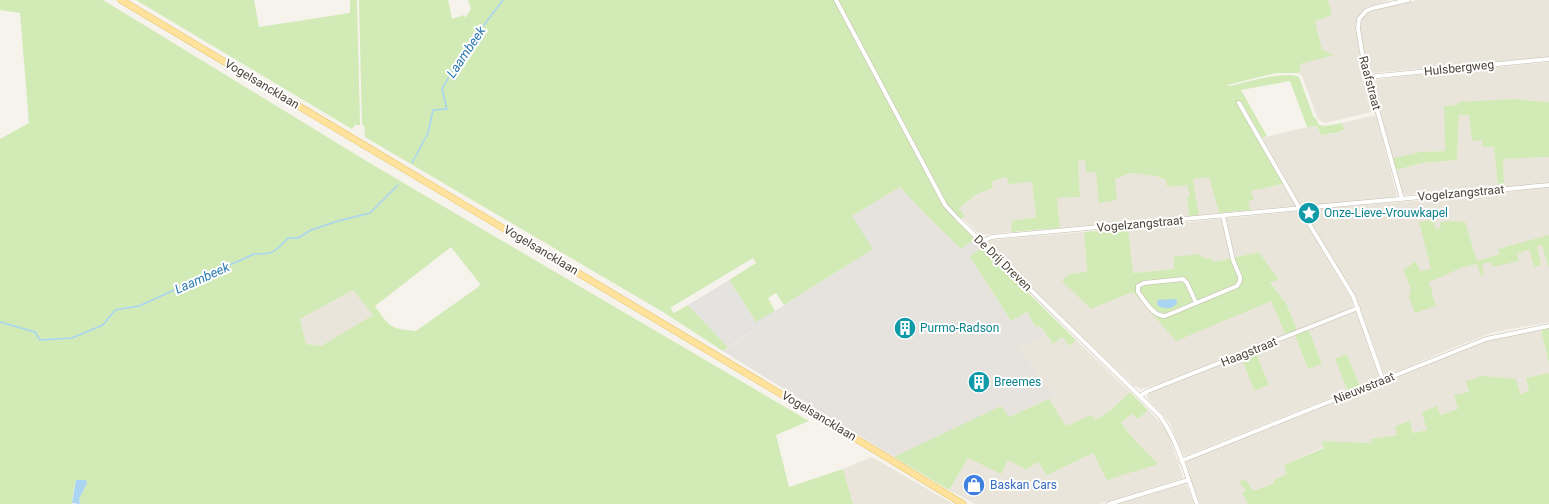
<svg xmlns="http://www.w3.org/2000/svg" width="1549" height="504" font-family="Roboto,sans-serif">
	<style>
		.residential { fill: #eae5da }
		.industrial { fill: #e6e2dd }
		.green { fill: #d2eab5; fill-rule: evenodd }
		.parking { fill: #e5e3e0 }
		.water { fill: #a9d4f2 }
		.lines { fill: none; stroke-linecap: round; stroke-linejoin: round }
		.stream { stroke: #a9d4f2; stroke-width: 1.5 }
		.minor-casing { stroke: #c2bbae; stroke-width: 5 }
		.primary-casing { stroke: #e6c16a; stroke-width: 7 }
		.minor { stroke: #fff; stroke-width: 4 }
		.primary { stroke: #ffe39c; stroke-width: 6 }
		.labels { text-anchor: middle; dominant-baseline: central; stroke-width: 4; stroke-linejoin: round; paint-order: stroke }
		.street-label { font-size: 12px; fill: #4b4439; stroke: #fff }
		.culture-label { font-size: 12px; fill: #0d838f; stroke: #fff; text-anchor: start }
		.shop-label { font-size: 12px; fill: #366cbe; stroke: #fff; text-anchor: start }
		.water-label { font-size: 13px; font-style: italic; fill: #2e7ab2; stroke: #fff }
	</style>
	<rect width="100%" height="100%" fill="#f6f3ec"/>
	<path class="residential" d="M1328,0H1388V1L1368,7L1361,12L1356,21L1359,50L1375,111L1325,123L1318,119L1302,76L1298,73L1301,70L1300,64L1333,55L1322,51L1315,21L1332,15Z
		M1418,0H1549V57L1372,73L1368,70L1363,53L1359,29L1360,22L1362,17L1373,10Z
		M1549,62V102L1513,99L1458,103L1445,151L1420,152L1393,158L1373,86L1374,80L1415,75Z
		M1376,115L1397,195L1395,197L1303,206L1300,205L1262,138L1307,127L1317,126L1320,134H1330L1339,132L1343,130L1342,123Z
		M1459,115H1470L1483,140V147L1494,146L1498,188L1405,195L1402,192L1396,170L1422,163L1457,160Z
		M1549,157V183L1504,187L1503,159Z
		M1085,160L1096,172L1115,179L1131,173L1156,176L1166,180L1167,187L1187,185L1191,196L1187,198L1189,216L1060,228L1057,198L1080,197L1078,161Z
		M1008,177V184L1032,182L1036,217L1012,221L1011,232L980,235L962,218L964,215L959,208L977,194L993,188L991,181Z
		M1209,177L1219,213L1199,215L1193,179Z
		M1284,184L1295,204V206L1251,210L1248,201L1251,191Z
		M1549,187V322L1491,333L1438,354L1390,375L1384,374L1356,298L1307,217L1308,212L1312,209L1442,199Z
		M1299,211L1353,302L1352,308L1297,330L1287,305L1270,281L1279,280L1259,252L1214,262L1205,259L1174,257V269L1132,273L1128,228Z
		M1084,232L1087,273L1069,274L1063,281L1091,309L1133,292L1176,340L1271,300L1285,334L1159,384L1141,389L1134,386L1085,339L994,251L989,244L988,242L991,240Z
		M353,290L374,315L321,346L306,344L300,319Z
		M1354,311L1358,313L1378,373V377L1376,380L1360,387L1347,354L1336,359L1348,391L1185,456L1183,455L1171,426L1166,418L1147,398L1149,393L1153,391L1241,356L1254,391L1269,385L1255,350L1295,335L1308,369L1322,364L1308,329Z
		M1541,330L1549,364V373L1527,378L1529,392L1520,394L1467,381L1469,392L1458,409L1439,415L1428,430L1413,433L1410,421L1397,435L1371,439L1373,443L1323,441L1324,447L1284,465L1287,474L1273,480L1274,483L1253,491L1240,481L1246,491L1242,493L1248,504H1200L1185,464L1188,460L1486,341Z
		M1046,334L1053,344L1062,337L1070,346L1076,340L1130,392L1112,409L1096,420L1091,416L1066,426L1049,399L1053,396L1018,349Z
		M1148,410L1164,426L1170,438L1183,478L1100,504H975L949,490L968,458L1001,473L1008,460L1026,470L1038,462L1047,475L1093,453L1157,463L1130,435L1121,421L1132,414L1138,419Z
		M872,457L903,475L953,504H853L843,469Z
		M1185,484L1187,486L1194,504H1118Z"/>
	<path class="industrial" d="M900,187L925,214L961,249L974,239L982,247L970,257L1011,321L1027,312L1035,326L1041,327L1046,334L1018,349L1054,395L1049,399L1008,417L1001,407L894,457L723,351L787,308L786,304L873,249L852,216Z"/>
	<path class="green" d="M0,0H103L368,162L809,421L776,435L789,487L843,469L853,504H80L79,499L87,483L86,480H76L73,493L72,504H0V139L29,123L20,13L0,10ZM451,247L481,285L416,331C391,329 389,327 375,306ZM353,290L373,315L321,346L306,344L300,319Z
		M136,0H254L259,27L350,13V0H357L360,125H355L352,129Z
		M359,0H448L452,19L464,15L465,18L471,9L468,0H1328L1332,15L1315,21L1322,50L1334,55L1300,64L1301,70L1298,73H1276L1227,85L1229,86C1244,83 1286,70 1299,77L1314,118L1315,117L1319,125L1325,126L1342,123L1344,129L1339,132L1321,135L1317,126L1307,127L1290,81L1241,90L1267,136L1262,138L1242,103L1238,105L1283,184L1251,191L1254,200L1248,201L1251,210L1219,213L1209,177L1193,179L1199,215L1189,216L1187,198L1190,196L1187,185L1167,187L1166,180L1156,176L1131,173L1115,179L1117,200L1099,203L1096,172L1086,173L1085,160L1078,161L1080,197L1057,198L1060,228L1011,232L1012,221L1036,217L1032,182L1008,184L1007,177L992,181L993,188L977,194L959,208L965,216L958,221L974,239L961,249L925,214L900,187L852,216L873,249L784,305L776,293L768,298L775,311L756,323L729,280L756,263L753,258L670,308L674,313L688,305L728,347L723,351L663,312L365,137L364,125H362Z
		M1513,99L1549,102V157L1503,159L1504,187L1498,188L1494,147H1483L1482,140L1472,141L1469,115H1459L1457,160L1422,163L1396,170L1393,158L1420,152L1445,151L1444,106L1458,105V102Z
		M1433,220L1436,229L1441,228L1440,222L1450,221L1465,222L1477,261L1500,254L1498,249L1549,235V268L1542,245L1537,246L1541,265L1534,267L1529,249L1517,254L1519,261L1493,267L1491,262L1482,264L1484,274L1481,276L1477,264L1461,268L1429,282L1436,306L1415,313L1409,298L1411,289L1403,270L1416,261L1420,271L1431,269L1419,222Z
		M1128,228L1133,273L1174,269V257L1200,254L1205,259L1211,258L1214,262L1259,252L1279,280L1270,282L1287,305L1297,330L1285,334L1271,301L1176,341L1133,292L1091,309L1062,281L1069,274L1087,272L1084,232Z
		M982,247L1076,340L1070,346L1062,337L1053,344L1041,327L1035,326L1027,312L1011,321L970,257Z
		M1549,328V364L1541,330Z
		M1308,329L1322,364L1308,369L1295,335Z
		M1255,350L1269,385L1254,391L1241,356Z
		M1347,354L1360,387L1348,391L1335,359Z
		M1549,373V504H1248L1242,493L1246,491L1239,481L1246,480L1253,491L1274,483L1273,480L1287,474L1284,465L1324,448L1322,441L1372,443L1371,439L1397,435L1395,426L1410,421L1413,433L1427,430L1422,412L1437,406L1440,415L1458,409L1454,395L1469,392L1466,381L1482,376L1516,379L1520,394L1529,391L1526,378Z
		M1130,392L1148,410L1138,419L1132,414L1121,422L1130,435L1158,464L1107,480L1093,453L1047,475L1038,462L1026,470L1008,460L1001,474L968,458L949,490L894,457L1001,406L1009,417L1049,399L1066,426L1091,415L1096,420L1112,409Z"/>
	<path class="parking" d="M729,280L756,322L786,304L787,308L728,347L688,305Z"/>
	<path class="water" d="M1173,299L1177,300V302C1174,309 1167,309 1160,307L1157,304L1158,300Z
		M76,480H86L87,483L79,499L80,504L72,503Z"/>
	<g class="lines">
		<path class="stream" d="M412,163L428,133L433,110L447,109L442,89L461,55L503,0
			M0,322L35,332L40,340L72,338L103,325L115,310L139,306L254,254C274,254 274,253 288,238H298L311,230L338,221L370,213L398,185"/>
		<g class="minor-casing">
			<path id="minor" d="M836,0L945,205L958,219L1160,416C1178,441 1186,474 1197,504
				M1368,77L1549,59
				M1239,103L1297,204L1353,296L1383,380
				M1402,199L1368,77L1362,52L1358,28L1359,19L1366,11L1373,8L1408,0
				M981,242L992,237L1549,185
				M1196,303L1187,283L1183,279L1144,283L1138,286V292C1144,300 1154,317 1165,316L1237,286L1240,281V277L1233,260L1223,216
				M1140,396L1148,391L1358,308
				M1181,461L1486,339L1549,326
				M1109,504L1188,480"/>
		</g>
		<g class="primary-casing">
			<path id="primary" d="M121,0L878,452L963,504"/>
		</g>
		<use href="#minor" class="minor"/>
		<use href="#primary" class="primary"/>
	</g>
	<defs>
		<g id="sight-disc" transform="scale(1.15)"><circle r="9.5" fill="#0f9aa8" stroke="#fff"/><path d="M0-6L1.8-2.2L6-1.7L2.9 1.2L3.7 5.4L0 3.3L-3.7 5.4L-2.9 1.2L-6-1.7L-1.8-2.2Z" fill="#fff"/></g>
		<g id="building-disc" transform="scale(1.15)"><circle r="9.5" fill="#0f9aa8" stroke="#fff"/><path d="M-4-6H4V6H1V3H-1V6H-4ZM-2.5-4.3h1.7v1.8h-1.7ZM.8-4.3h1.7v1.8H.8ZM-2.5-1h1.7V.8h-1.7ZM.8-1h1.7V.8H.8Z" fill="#fff"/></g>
		<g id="shop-disc" transform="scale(1.15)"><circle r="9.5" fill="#3f7fe0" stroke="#fff"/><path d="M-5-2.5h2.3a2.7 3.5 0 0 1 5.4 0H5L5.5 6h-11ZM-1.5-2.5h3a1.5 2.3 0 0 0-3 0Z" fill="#fff"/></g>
	</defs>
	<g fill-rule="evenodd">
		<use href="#sight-disc" x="1309" y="213"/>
		<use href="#building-disc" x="905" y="328"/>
		<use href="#building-disc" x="979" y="382"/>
		<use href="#shop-disc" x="974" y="485"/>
	</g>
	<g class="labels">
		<g class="street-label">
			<text transform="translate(1459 68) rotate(-6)">Hulsbergweg</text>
			<text transform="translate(1370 83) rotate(75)">Raafstraat</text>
			<text transform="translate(262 84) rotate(31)">Vogelsancklaan</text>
			<text transform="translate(1461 193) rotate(-5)">Vogelzangstraat</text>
			<text transform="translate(1140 224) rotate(-5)">Vogelzangstraat</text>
			<text transform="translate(541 250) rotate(31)">Vogelsancklaan</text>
			<text transform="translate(1003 263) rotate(44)">De Drij Dreven</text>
			<text transform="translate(1249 352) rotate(-22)">Haagstraat</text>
			<text transform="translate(1364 388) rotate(-22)">Nieuwstraat</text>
			<text transform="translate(819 416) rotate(31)">Vogelsancklaan</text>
		</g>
		<g class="culture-label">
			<text x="1324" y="213">Onze-Lieve-Vrouwkapel</text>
			<text x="920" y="328">Purmo-Radson</text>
			<text x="994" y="382">Breemes</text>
		</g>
		<g class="shop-label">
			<text x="990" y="485">Baskan Cars</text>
		</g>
		<g class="water-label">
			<text transform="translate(466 52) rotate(-56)">Laambeek</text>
			<text transform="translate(202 278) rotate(-24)">Laambeek</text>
		</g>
	</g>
</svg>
